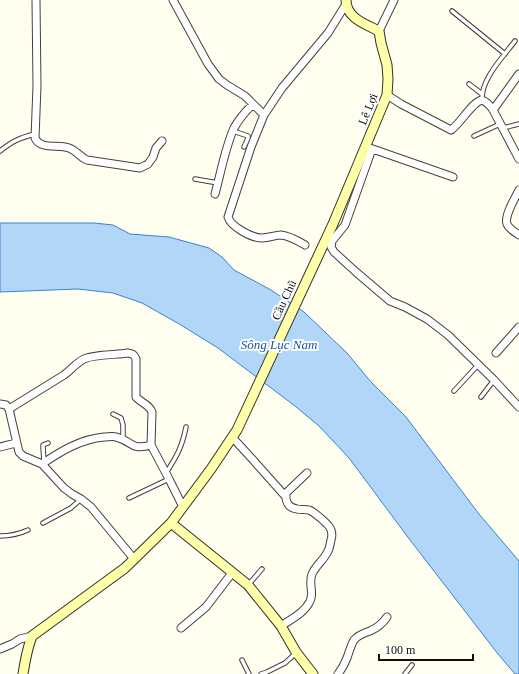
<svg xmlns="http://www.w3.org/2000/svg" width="519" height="674" font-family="'Times New Roman',serif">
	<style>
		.water { fill: #b2d6f8; stroke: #3783d2 }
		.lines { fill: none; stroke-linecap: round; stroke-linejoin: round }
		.lane-casing { stroke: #414141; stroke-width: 5.5 }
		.street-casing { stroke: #414141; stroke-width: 9 }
		.secondary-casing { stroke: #303030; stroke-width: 11 }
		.lane { stroke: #fff; stroke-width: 3.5 }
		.street { stroke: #fff; stroke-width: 7 }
		.secondary { stroke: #ffa; stroke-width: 9 }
		.labels { text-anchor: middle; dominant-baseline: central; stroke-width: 4; stroke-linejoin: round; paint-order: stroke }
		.street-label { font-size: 12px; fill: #0e0e0e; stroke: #fff }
		.water-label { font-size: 13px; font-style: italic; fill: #1355a4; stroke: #fff }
	</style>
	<rect width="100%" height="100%" fill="#fffeef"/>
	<path class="water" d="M0,223H94L113,225L130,234L169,237L209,248L222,257L234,270L271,290L304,312L347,353L371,382L406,417L479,514L519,561V674H515L498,654L410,540L349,458L319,426L295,406L218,348L181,325L142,303L113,293L78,289L0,292Z"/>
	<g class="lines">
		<g class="lane-casing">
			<path id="lane" d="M452,11L505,54
				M469,84L482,94
				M482,100C481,79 503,57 515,41
				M503,128L519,124
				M233,131L248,136V138L244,147
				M474,136L500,124
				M0,151C13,141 19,138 35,134
				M195,179L218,183
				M454,391L478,365
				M481,397L494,380
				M113,414L121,418L123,425V439
				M44,462L43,447V445L48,443
				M166,473C177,456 182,447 186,427
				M129,498L169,479
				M43,523L71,508L81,499
				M0,536C10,536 19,534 28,530
				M249,584L262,569
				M242,660L249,674
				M261,674L267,672L285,663L296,653
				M405,674L412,665"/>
		</g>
		<g class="street-casing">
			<path id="street" d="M36,0L37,86L35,138C40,149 55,145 65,147C75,148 78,156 87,160L140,168L148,164L153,157L156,148L162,141
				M173,0L208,64L219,79L227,85L245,96L264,115
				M379,31L394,0
				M387,95L401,104L451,130C461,123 472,102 482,100C487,102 490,105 493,110L519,159
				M493,110L519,74
				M367,147L453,177
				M372,149L345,225L332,241L331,247L334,252L356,272L390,301L405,307L427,319L448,335L494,380L519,407
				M519,190C515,198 504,216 507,224C509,229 515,232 519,235
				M215,194C221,172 225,148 234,128C239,119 246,111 253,104
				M305,245C298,241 290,236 281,235C275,235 269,238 262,238C252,238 231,227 228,217L251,147L264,115L282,88L328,33L346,4
				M496,353L519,327
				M0,404L6,405L9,409L19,452L23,456L42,464L64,488L72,494L81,499L91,507L134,559
				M9,409L64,375C71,370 76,363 84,359C95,354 116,355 128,353C133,354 134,354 136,359V397C141,403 149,404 152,412L151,445L169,479L183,507
				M232,437L254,461L286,497
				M0,447L16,443
				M42,464C61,451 81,439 104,437C108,437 113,436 116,437C133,441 130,451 151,445
				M281,626C290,620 304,613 309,603C315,595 308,583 312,574C316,565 324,560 328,551C330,548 330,543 331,540C332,537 332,533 331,530C330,525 314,512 309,510C305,509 301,510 297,509C288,508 285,501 286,493L307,473
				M181,628L206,607L232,573
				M0,649L12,644L20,639L32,636
				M338,674C342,669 345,663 347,658C349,652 351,645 354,640C358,635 364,633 370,631C377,628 383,623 387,617"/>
		</g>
		<g class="secondary-casing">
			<path id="secondary" d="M171,523L248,585L281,626L296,652L313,674
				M23,674C25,661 27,649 32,636L125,568L171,523L211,469L237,430L333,224L387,95L388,79L387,65L381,43L379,31C365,24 346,18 346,0"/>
		</g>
		<use href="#lane" class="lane"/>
		<use href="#street" class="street"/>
		<use href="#secondary" class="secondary"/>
	</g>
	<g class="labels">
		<g class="street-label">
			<text transform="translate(368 109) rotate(-68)">Lê Lợi</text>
			<text transform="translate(284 300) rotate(-65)">Cầu Chũ</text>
		</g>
		<g class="water-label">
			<text x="279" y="344">Sông Lục Nam</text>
		</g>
	</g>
	<path d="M379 654v6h94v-6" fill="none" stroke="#0e0e0e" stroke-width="2"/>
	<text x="385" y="654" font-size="12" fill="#0e0e0e" stroke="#ffffff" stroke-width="3" paint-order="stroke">100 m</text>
</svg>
